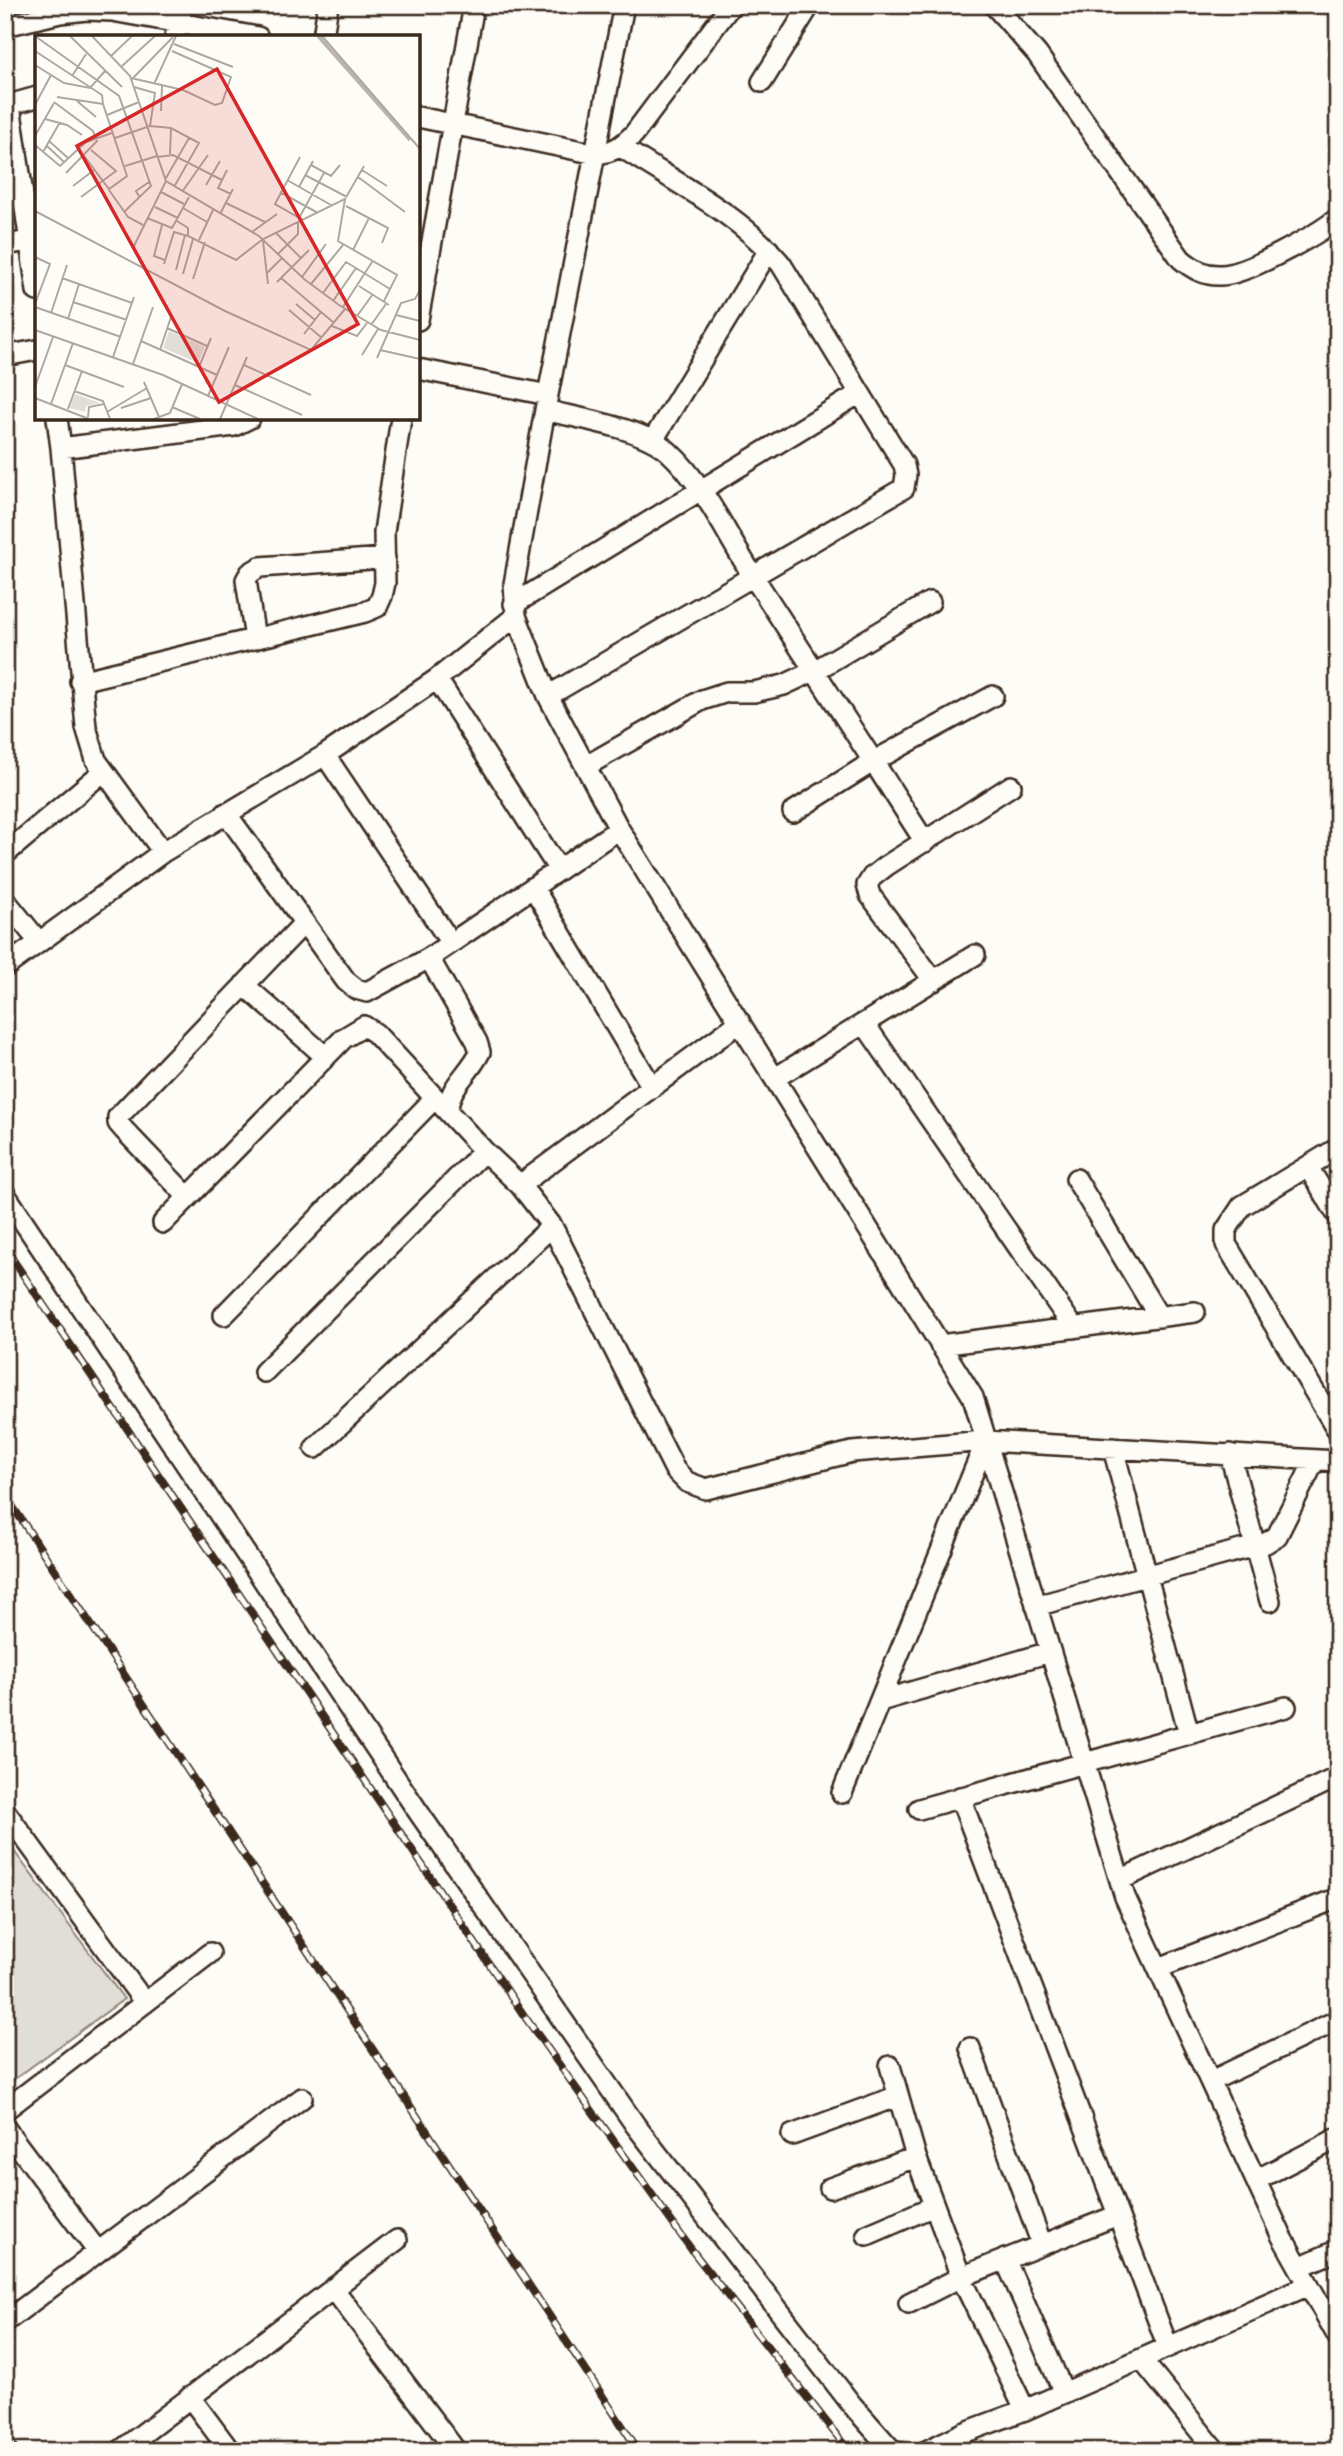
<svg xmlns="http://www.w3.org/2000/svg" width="1343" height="2456" font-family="'Indie Flower',sans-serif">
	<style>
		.green { fill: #e1ded7; stroke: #8e847a; stroke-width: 2 }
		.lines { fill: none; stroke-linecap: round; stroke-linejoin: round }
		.minor-casing { stroke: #3b2a1e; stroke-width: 24 }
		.minor { stroke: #fdfcf7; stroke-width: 19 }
		.rail-casing { stroke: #3b2a1e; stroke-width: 8 }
		.rail { stroke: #fdfcf7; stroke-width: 5; stroke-dasharray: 16; stroke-linecap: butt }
		.inset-river { fill: none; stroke: #bbb4ad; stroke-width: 3.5 }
		.inset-road { fill: none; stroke: #afa8a0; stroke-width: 2 }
		.view { fill: #d62828; fill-opacity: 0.15; stroke: #d62828; stroke-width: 3.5 }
		.inset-edge { fill: none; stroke: #3b2a1e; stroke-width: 3.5 }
	</style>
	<rect width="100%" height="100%" fill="#fdfcf7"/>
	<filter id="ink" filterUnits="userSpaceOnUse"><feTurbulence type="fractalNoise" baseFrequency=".0143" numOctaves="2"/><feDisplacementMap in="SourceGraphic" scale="14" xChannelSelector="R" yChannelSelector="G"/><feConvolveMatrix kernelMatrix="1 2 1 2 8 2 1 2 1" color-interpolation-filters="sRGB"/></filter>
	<g filter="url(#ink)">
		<path class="green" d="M5,1839L124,1999L5,2086Z"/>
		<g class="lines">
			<g class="minor-casing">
				<path id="minor" d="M624,5L545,410L514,584L516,616L548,696L619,829L973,1397L1125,1897L1281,2235L1338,2337
					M994,5L1037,54L1181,259C1193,269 1205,276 1221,275C1246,275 1317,235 1338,218
					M5,26L60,13L87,10L112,11L258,37
					M175,37L183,5
					M323,37L328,5
					M762,82L810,5
					M10,105L37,291
					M5,106L37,97
					M418,117L596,154C614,152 622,146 634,134L731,5
					M5,245L29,241
					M418,320L474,5
					M5,356L37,350
					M418,369L548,395
					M545,410C580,419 643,428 669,452C705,485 728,538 755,579C812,667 869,754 925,842
					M57,418L61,448L234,426L250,418
					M653,440L769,250
					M61,448L86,727L96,760L163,852
					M514,604L860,393
					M255,639L246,580L250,573L260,567L385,558
					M437,679L559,870
					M80,681L365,612L377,607L382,596L385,583L384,532L401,418
					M548,696L904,488L906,475L904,465L781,264C739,214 676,183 621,147
					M325,755L451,943
					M586,766L702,700L727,692H754L784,685L816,670L930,602
					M793,812L874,761L993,696
					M226,813L346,981L356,989L367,992L429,958L619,829
					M5,854L104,771
					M533,887L652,1087
					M5,900L39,942
					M429,958L477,1042L480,1052C469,1075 448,1086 448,1112L484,1151L520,1185L552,1226L675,1470L687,1482L706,1489L852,1452L986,1441L1338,1461
					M5,967L163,852L325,755L437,679L516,616
					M934,981L870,895L867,885L872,877L886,866L1011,786
					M244,985L326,1057
					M864,1023L1074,1328
					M775,1078L975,955
					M1338,1148L1242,1206L1226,1230V1244L1338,1431
					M1308,1167L1338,1216
					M1076,1179L1159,1317
					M520,1185L740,1022
					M5,1194L417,1810L636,2126L852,2405L890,2448L897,2451
					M188,1197L124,1130L118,1123V1117L304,923
					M163,1223L344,1038L364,1026L375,1033L448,1112
					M224,1315L435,1098
					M940,1345L1195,1312
					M264,1372L484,1151
					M315,1448L552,1226
					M1113,1448L1189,1734
					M1230,1454L1270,1601
					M1036,1606L1266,1543L1277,1536L1315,1460
					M880,1701L1050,1652
					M842,1793L986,1441
					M960,1797L1168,2347
					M919,1809L1286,1707
					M5,1811L145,2003
					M1120,1880L1338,1777
					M1159,1968L1338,1898
					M970,2048L1042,2245
					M890,2066L916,2157L961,2277L1025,2410
					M1211,2081L1338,2020
					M5,2110L210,1953
					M5,2128L98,2252
					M792,2135L898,2096
					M1256,2180L1338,2138
					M830,2188L916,2157
					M867,2235L934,2206
					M1005,2259L1064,2393
					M1299,2267L1338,2250
					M333,2288L456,2451
					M909,2303L961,2277L1118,2215
					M5,2322L302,2098
					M1141,2359L1216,2451
					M190,2397L230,2451
					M5,2448L7,2451
					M120,2451L397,2240
					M926,2451L963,2433L1025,2410L1309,2285"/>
			</g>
			<use href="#minor" class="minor"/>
			<g class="rail-casing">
				<path id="rail" d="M5,1248L525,2017L691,2249L849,2451
					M5,1495L639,2451"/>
			</g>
			<use href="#rail" class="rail"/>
		</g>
	</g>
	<g transform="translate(35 35)">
		<rect width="385" height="385" fill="#fdfcf7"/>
		<path d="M134,296L170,312L163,328L128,313ZM40,359L65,368L51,371L50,377L35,373Z" fill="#e1ded7"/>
		<path class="inset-river" d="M283,1L375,105"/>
		<path class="inset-road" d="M0,1L84,61L116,151L89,177M35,1L87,52M57,1L95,41L131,146L224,201L269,244L304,270L346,295L385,305M287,1L385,114M139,9L198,32M0,16L67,60L68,69M76,21L97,1M0,30L29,48L55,53L70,36M87,31L120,1M37,41L51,19M96,43L148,55L180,70L187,68L196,42L137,16M98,43L138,2M119,49L141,1M22,62L68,69L92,141L74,154L49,121M42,66L61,82M19,67L58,96L62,106L31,138M0,70L16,40M126,76L127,51M72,80L104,67M10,84L32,90L47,100M115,91L136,93L164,108L139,152M0,101L19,68M80,103L115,91L120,58L99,52M14,106L33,123M0,110L25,131L51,107L77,98M12,111L29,127M8,117L25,87M135,119L136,93M122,122L138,120L187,145M265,122L240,169L268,185M276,130L296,141L305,130M90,131L122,121M192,135L183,153L196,159M327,135L352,151M270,140L312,162M323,142L370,177M131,143L154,103M252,145L296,170M171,150L185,126M38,151L59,135M264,152L278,126M74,155L93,182L108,190M126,157L149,169M147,157L173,120M245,157L283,178M46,162L81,136L56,115M105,163L101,156L114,147M310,164L303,206L362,240L355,254M191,168L230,187M311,171L353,193L347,208M120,172L143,183M148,173L172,187M0,176L190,276L276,315L310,274M185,179L198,154M112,183L137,193L154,162M264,183L289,138M142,186L153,193V201L201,225L228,204L310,164L329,131M127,190L119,221L130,225M217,197L242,179M241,198L266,223M164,205L178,175M228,206L233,249M98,213L131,146M318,215L334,183M243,219L263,199V187M0,222L15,229L0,269M129,229L139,197L153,201M141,235L150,200M232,238L247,223M148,239L158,204M267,242L291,209M27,243L97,268M246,243L299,288M158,244L170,207M242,247L274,215M276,249L308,210M324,251L354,270M288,258L311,227L355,254L349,266M298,266L321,233M38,267L92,285M261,269L280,285M0,272L86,302M308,272L337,227M254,275L287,303M16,278L32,230M361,280L385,286M322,281L338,259M33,284L44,249M336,290L351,269M297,291L322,301L332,288M132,293L172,311M0,295L128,340L223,384M269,299L286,277M106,306L182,340M125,315L136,282M345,315L385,324M327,320L343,294M78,322L99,262M342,323L366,268L380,264L385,255M98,329L118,272M30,330L89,352M209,330L276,360M164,332L176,303M109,347L124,382M200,350L267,380M0,352L18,302M39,356L68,366L75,384M173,361L194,312M0,363L54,384M16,369L38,308M137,372L165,384M86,373L116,363M33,374L47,336M72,377L112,353M53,382L54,372L69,369M119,384L135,378L147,349M185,384L212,322"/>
		<path class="view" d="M182,34L323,289L184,367L42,111Z"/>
		<rect width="385" height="385" class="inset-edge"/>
	</g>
	<rect width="1343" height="2456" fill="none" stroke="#fdfcf7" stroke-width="28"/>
	<rect x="14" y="14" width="1315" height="2428" fill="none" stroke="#3b2a1e" stroke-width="2.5" filter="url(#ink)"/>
</svg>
